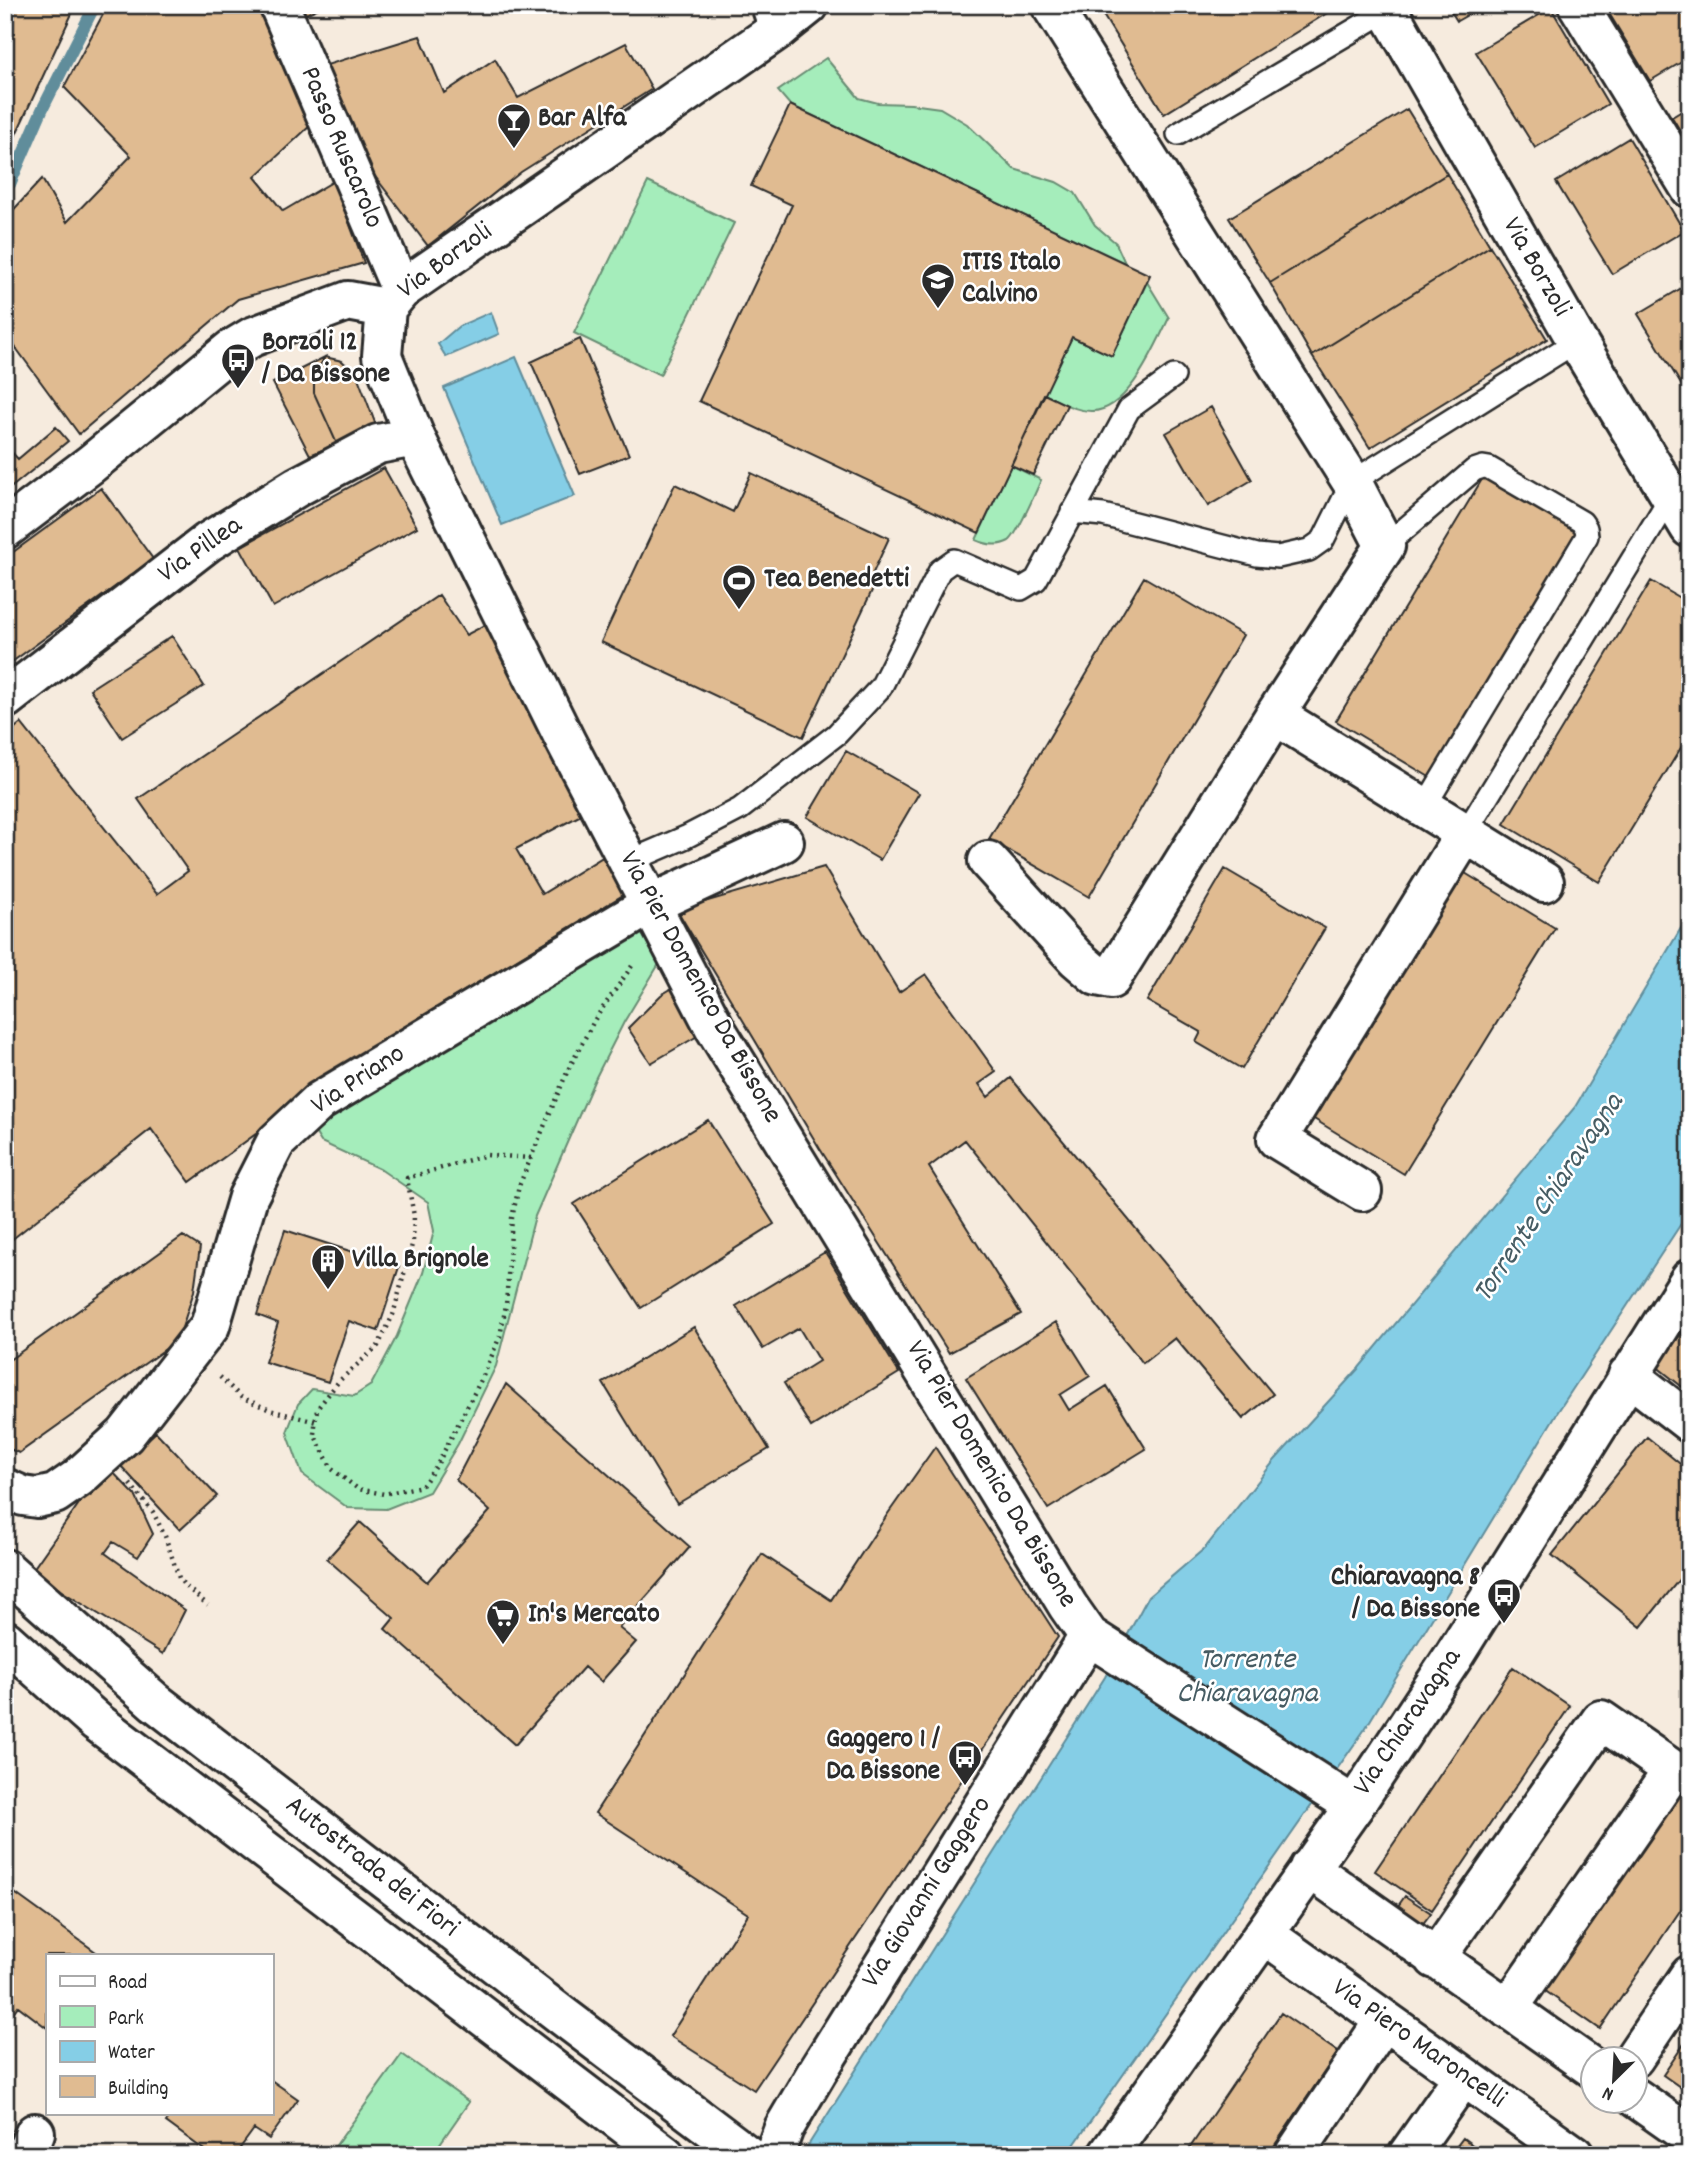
<svg xmlns="http://www.w3.org/2000/svg" width="1695" height="2160" font-family="Dekko,sans-serif">
	<style>
		.green { fill: #a5edbb; stroke: #688c73; stroke-width: 2 }
		.water { fill: #85cee6; stroke: #618d9b; stroke-width: 2 }
		.lines { fill: none; stroke-linecap: round; stroke-linejoin: round }
		.stream { stroke: #618d9b; stroke-width: 12 }
		.building { fill: #e0bb91; stroke: #2b2b2b; stroke-width: 2 }
		.service-casing { stroke: #2b2b2b; stroke-width: 26 }
		.minor-casing { stroke: #2b2b2b; stroke-width: 44 }
		.secondary-casing { stroke: #2b2b2b; stroke-width: 44 }
		.motorway-casing { stroke: #2b2b2b; stroke-width: 44 }
		.path { stroke: #2b2b2b; stroke-width: 4.5; stroke-dasharray: 2 5; stroke-linecap: butt }
		.service { stroke: #fff; stroke-width: 21 }
		.minor { stroke: #fff; stroke-width: 38 }
		.secondary { stroke: #fff; stroke-width: 38 }
		.motorway { stroke: #fff; stroke-width: 38 }
		.labels { text-anchor: middle; dominant-baseline: central; stroke-width: 5; stroke-linejoin: round; paint-order: stroke }
		.poi-label { font-size: 28px; font-weight: bold; fill: #2b2b2b; stroke: #fff; text-anchor: start }
		.street-label { font-size: 28px; fill: #2b2b2b; stroke: #fff }
		.water-label { font-size: 30px; font-style: italic; fill: #465c63; stroke: #fff }
	</style>
	<rect width="100%" height="100%" fill="#f6ebde"/>
	<filter id="ink" filterUnits="userSpaceOnUse"><feTurbulence type="fractalNoise" baseFrequency=".0143" numOctaves="2"/><feDisplacementMap in="SourceGraphic" scale="14" xChannelSelector="R" yChannelSelector="G"/><feConvolveMatrix kernelMatrix="1 2 1 2 8 2 1 2 1" color-interpolation-filters="sRGB"/></filter>
	<g filter="url(#ink)">
		<path class="green" d="M826,58L859,98L878,103L911,104L940,108L967,124L1014,169L1056,182L1075,193L1095,225L1116,243L1125,263L790,105L778,91Z
			M648,182L734,223L660,375L574,333Z
			M1147,282L1169,318C1155,346 1128,412 1091,411C1075,411 1058,401 1044,394L1072,337L1112,356Z
			M1011,465L1041,480C1036,491 1017,536 1009,541C998,547 987,545 976,540Z
			M638,927L659,964L624,1022L594,1081L535,1216L496,1366L458,1444L429,1492L386,1509L348,1508L302,1474L287,1432L298,1404L312,1389L354,1396L371,1385L397,1336L423,1273L434,1231L428,1202L380,1169L321,1142L311,1126Z
			M402,2054L469,2102L432,2155H329Z"/>
		<path class="water" d="M491,312L499,334L446,357L438,344L459,326Z
			M516,357L575,496L502,525L444,388Z
			M1690,913V1210L1557,1413L1365,1729L1067,2155H802L1105,1677L1148,1597L1205,1548L1275,1460L1358,1369L1575,1107Z"/>
		<g class="lines">
			<path class="stream" d="M5,187L10,184L42,110L95,5"/>
		</g>
		<path class="building" d="M5,5H76L5,158Z
			M108,5H262L312,124L255,177L283,211L334,181L364,263L238,299L79,434L5,333V219L42,179L67,222L131,156L64,87Z
			M297,5H325L302,16Z
			M1119,5H1340L1164,114L1103,15Z
			M1447,5H1485L1457,21Z
			M1604,5H1690V57L1650,81Z
			M1551,8L1608,104L1535,148L1476,52Z
			M420,36L444,93L495,59L518,98L626,43L652,89L521,172L428,246L364,162L320,67Z
			M790,105L1150,275L1112,356L1072,337L979,533L699,401L792,205L751,186Z
			M1690,106V147L1672,117Z
			M1407,109L1447,174L1270,283L1229,218Z
			M1629,138L1684,231L1612,274L1556,182Z
			M1447,174L1490,246L1312,356L1270,283Z
			M1490,246L1547,339L1370,448L1312,356Z
			M1690,283V399L1638,314Z
			M580,339L629,455L580,474L531,362Z
			M325,357L314,376V393L337,444L310,455L273,383Z
			M325,357L342,361L357,375L377,428L337,444L314,393V376Z
			M1044,394L1067,405L1033,475L1011,465Z
			M1211,407L1252,480L1208,506L1166,433Z
			M56,427L68,441L7,491L5,445L18,459Z
			M384,468L417,527L273,607L240,547Z
			M751,473L889,538L871,577L877,580L803,737L601,642L675,484L733,512Z
			M1484,476L1578,533L1431,778L1336,721Z
			M101,488L153,559L5,667V558Z
			M1144,577L1243,635L1089,897L989,839Z
			M1651,581L1690,604V733L1599,882L1504,824Z
			M439,595L466,635L489,623L587,812L516,849L542,894L606,855L628,892L393,1034L190,1182L151,1129L5,1245V736L21,723L157,894L188,871L138,799Z
			M172,636L204,686L122,738L90,689Z
			M846,751L919,793L880,860L807,817Z
			M824,867L899,992L926,974L996,1072L979,1084L988,1097L1011,1078L1273,1394L1243,1419L1175,1338L1143,1363L965,1140L929,1167L1021,1314L949,1353L820,1149L677,910Z
			M1225,869L1325,928L1242,1069L1196,1042L1201,1032L1147,1001Z
			M1460,870L1555,928L1404,1174L1309,1116Z
			M684,981L713,1027L651,1063L628,1028L661,995Z
			M708,1120L774,1224L641,1308L574,1204Z
			M285,1230L399,1267L378,1331L349,1321L328,1382L265,1362L278,1323L257,1315Z
			M183,1236L200,1247L194,1291L178,1340L19,1453L5,1447V1363Z
			M825,1252L899,1373L811,1427L784,1383L819,1361L799,1328L763,1349L736,1306Z
			M1056,1322L1090,1376L1060,1395L1069,1410L1107,1386L1146,1449L1048,1509L966,1378Z
			M1690,1323V1393L1656,1366Z
			M694,1327L769,1449L677,1504L603,1383Z
			M506,1384L690,1547L619,1628L636,1642L601,1682L584,1667L515,1745L385,1629L394,1618L327,1559L360,1522L427,1582L490,1511L456,1480Z
			M156,1432L217,1496L180,1530L120,1465Z
			M1647,1437L1690,1472V1566L1641,1627L1552,1555Z
			M935,1447L1058,1637L754,2090L670,2036L748,1914L595,1813L762,1554L831,1600L887,1515Z
			M106,1465L135,1495L153,1534L138,1557L113,1542L105,1553L185,1610L163,1654L31,1572Z
			M1513,1667L1570,1706L1432,1910L1375,1871Z
			M1679,1790L1690,1797V1896L1600,2029L1544,1990Z
			M5,1886L100,1955H47V2028L18,2006L5,2024Z
			M1405,1896L1431,1913L1415,1934L1391,1916Z
			M1281,2013L1338,2052L1268,2155H1185Z
			M1690,2035V2094L1663,2075Z
			M271,2080L298,2099L269,2139L254,2129L235,2155H211L166,2122L173,2113H271Z
			M1463,2138L1486,2155H1450Z"/>
		<g class="lines">
			<g class="service-casing">
				<path id="service" d="M1178,134L1388,10
					M1072,512L1103,515L1257,555L1278,557L1309,550L1323,540L1352,482L1577,341
					M1385,546L1474,470L1483,467L1489,468L1582,522L1586,528L1587,536L1425,806
					M1466,832L1671,496
					M628,862L686,837L740,809L837,734L881,687L940,570L954,560L1021,589L1036,580L1129,409L1174,376"/>
			</g>
			<g class="minor-casing">
				<path id="minor" d="M279,5L401,290
					M771,5L779,29
					M1385,5L1577,341L1690,528
					M1578,5L1690,188
					M5,699L208,542L297,487L378,444L415,437
					M1275,715L1544,882
					M988,861L1076,958L1097,976L1111,979L1275,715L1385,546L1352,482L1051,5
					M1362,1191L1277,1139L1466,832
					M1628,1375L1690,1423
					M5,1488L23,1496L37,1498L55,1494L78,1478L125,1435L210,1326L248,1197L276,1142L320,1101L651,904L784,842
					M1309,1868L1594,2069
					M1264,1934L1574,2155
					M1435,1959L1601,1720L1673,1770L1508,2009
					M1634,2058L1690,1975
					M1636,2098L1690,2136
					M25,2155L35,2133
					M774,2155L784,2128L817,2072L1089,1636
					M1108,2155L1354,1806
					M1294,2155L1384,2021
					M1408,2155L1463,2077"/>
			</g>
			<g class="secondary-casing">
				<path id="secondary" d="M386,308L382,356L415,437L566,742L715,1028L1068,1606L1089,1636L1354,1806L1453,1657L1690,1279
					M386,308L401,290L779,29L809,5
					M5,529L91,464L232,349L252,337L348,301L386,308"/>
			</g>
			<g class="motorway-casing">
				<path id="motorway" d="M5,1569L155,1702L564,2017L747,2155
					M5,1640L97,1722L665,2155"/>
			</g>
			<path class="path" d="M531,1158L487,1155L407,1178L414,1216L413,1241L393,1315L378,1346L339,1381L317,1409L314,1434L332,1469L358,1489L384,1494L422,1486L437,1465L485,1372L500,1336L506,1305L512,1218L519,1186L568,1070L595,1019L634,963
				M220,1377L241,1397L270,1410L316,1422
				M130,1484L153,1512L165,1536L179,1578L184,1585L208,1605"/>
			<use href="#service" class="service"/>
			<use href="#minor" class="minor"/>
			<use href="#secondary" class="secondary"/>
			<use href="#motorway" class="motorway"/>
		</g>
	</g>
	<defs>
		<g id="bar-pin" transform="scale(1.75)"><path d="M0 17L-7.5 6A9.5 9.5 0 1 1 7.5 6Z" fill="#2b2b2b" stroke="#fff"/><path d="M-6-5H6L.8 .8V4.5H3.5V6h-7V4.5H-.8V.8Z" fill="#fff"/></g>
		<g id="school-pin" transform="scale(1.75)"><path d="M0 17L-7.5 6A9.5 9.5 0 1 1 7.5 6Z" fill="#2b2b2b" stroke="#fff"/><path d="M0-5L7-2L0 1L-7-2ZM-4 1L0 2.5L4 1V4Q0 6-4 4Z" fill="#fff"/></g>
		<g id="bus-pin" transform="scale(1.75)"><path d="M0 17L-7.5 6A9.5 9.5 0 1 1 7.5 6Z" fill="#2b2b2b" stroke="#fff"/><path d="M-5-6H5V4H4V6H2V4H-2V6H-4V4H-5ZM-3.5-4V0h7V-4ZM-3.5 1.2v1.5H-2V1.2ZM2 1.2v1.5H3.5V1.2Z" fill="#fff"/></g>
		<g id="stadium-pin" transform="scale(1.75)"><path d="M0 17L-7.5 6A9.5 9.5 0 1 1 7.5 6Z" fill="#2b2b2b" stroke="#fff"/><path d="M0-5a6.5 5 0 1 0 0 10a6.5 5 0 1 0 0-10ZM-3.5-1.8h7v3.6h-7Z" fill="#fff"/></g>
		<g id="building-pin" transform="scale(1.75)"><path d="M0 17L-7.5 6A9.5 9.5 0 1 1 7.5 6Z" fill="#2b2b2b" stroke="#fff"/><path d="M-4-6H4V6H1V3H-1V6H-4ZM-2.5-4.3h1.7v1.8h-1.7ZM.8-4.3h1.7v1.8H.8ZM-2.5-1h1.7V.8h-1.7ZM.8-1h1.7V.8H.8Z" fill="#fff"/></g>
		<g id="supermarket-pin" transform="scale(1.75)"><path d="M0 17L-7.5 6A9.5 9.5 0 1 1 7.5 6Z" fill="#2b2b2b" stroke="#fff"/><path d="M-6-5.5h2.5l.6 2H6L4.5 2H-2.5L-4.4-4H-6ZM-1.5 3.2a1.3 1.3 0 1 0 .1 0ZM3 3.2a1.3 1.3 0 1 0 .1 0Z" fill="#fff"/></g>
	</defs>
	<g fill-rule="evenodd">
		<use href="#bar-pin" x="514" y="120"/>
		<use href="#school-pin" x="938" y="280"/>
		<use href="#bus-pin" x="238" y="360"/>
		<use href="#stadium-pin" x="739" y="581"/>
		<use href="#building-pin" x="328" y="1261"/>
		<use href="#bus-pin" x="1504" y="1595"/>
		<use href="#supermarket-pin" x="503" y="1616"/>
		<use href="#bus-pin" x="965" y="1757"/>
	</g>
	<g class="labels">
		<g class="poi-label">
			<text x="538" y="120">Bar Alfa</text>
			<text x="962" y="264">ITIS Italo<tspan x="962" dy="32">Calvino</tspan></text>
			<text x="262" y="344">Borzoli 12<tspan x="262" dy="32">/ Da Bissone</tspan></text>
			<text x="764" y="581">Tea Benedetti</text>
			<text x="352" y="1261">Villa Brignole</text>
			<text x="1480" y="1579" text-anchor="end">Chiaravagna 8<tspan x="1480" dy="32">/ Da Bissone</tspan></text>
			<text x="528" y="1616">In's Mercato</text>
			<text x="940" y="1741" text-anchor="end">Gaggero 1 /<tspan x="940" dy="32">Da Bissone</tspan></text>
		</g>
		<g class="street-label">
			<text transform="translate(340 148) rotate(67)">Passo Ruscarolo</text>
			<text transform="translate(446 262) rotate(-36)">Via Borzoli</text>
			<text transform="translate(1535 268) rotate(60)">Via Borzoli</text>
			<text transform="translate(201 551) rotate(-35)">Via Pillea</text>
			<text transform="translate(699 988) rotate(61)">Via Pier Domenico Da Bissone</text>
			<text transform="translate(359 1081) rotate(-33)">Via Priano</text>
			<text transform="translate(990 1475) rotate(59)">Via Pier Domenico Da Bissone</text>
			<text transform="translate(1409 1723) rotate(-56)">Via Chiaravagna</text>
			<text transform="translate(371 1868) rotate(38)">Autostrada dei Fiori</text>
			<text transform="translate(928 1893) rotate(-58)">Via Giovanni Gaggero</text>
			<text transform="translate(1418 2045) rotate(35)">Via Piero Maroncelli</text>
		</g>
		<g class="water-label">
			<text transform="translate(1550 1199) rotate(-56)">Torrente Chiaravagna</text>
			<text x="1247" y="1661">Torrente<tspan x="1247" dy="34">Chiaravagna</tspan></text>
		</g>
	</g>
	<rect width="1695" height="2160" fill="none" stroke="#fff" stroke-width="28"/>
	<rect x="14" y="14" width="1667" height="2132" fill="none" stroke="#2b2b2b" stroke-width="2.5" filter="url(#ink)"/>
	<rect x="46" y="1954" width="228" height="161" fill="#ffffff" stroke="#aaaaaa" stroke-width="2"/>
	<rect x="60" y="1976" width="35" height="10" fill="#ffffff" stroke="#aaaaaa" stroke-width="2"/>
	<text x="108" y="1988" font-size="21" fill="#2b2b2b">Road</text>
	<rect x="60" y="2006" width="35" height="21" fill="#a5edbb" stroke="#aaaaaa" stroke-width="2"/>
	<text x="108" y="2024" font-size="21" fill="#2b2b2b">Park</text>
	<rect x="60" y="2041" width="35" height="21" fill="#85cee6" stroke="#aaaaaa" stroke-width="2"/>
	<text x="108" y="2058" font-size="21" fill="#2b2b2b">Water</text>
	<rect x="60" y="2076" width="35" height="21" fill="#e0bb91" stroke="#aaaaaa" stroke-width="2"/>
	<text x="108" y="2094" font-size="21" fill="#2b2b2b">Building</text>
	<g transform="translate(1614 2080) rotate(204)"><circle r="33" fill="#ffffff" stroke="#aaaaaa" stroke-width="2"/>
	<path d="M0-5L12 26L0 18L-12 26Z" fill="#2b2b2b"/>
	<text y="-10" font-size="19" font-weight="bold" text-anchor="middle" fill="#2b2b2b">N</text>
	</g>
</svg>
